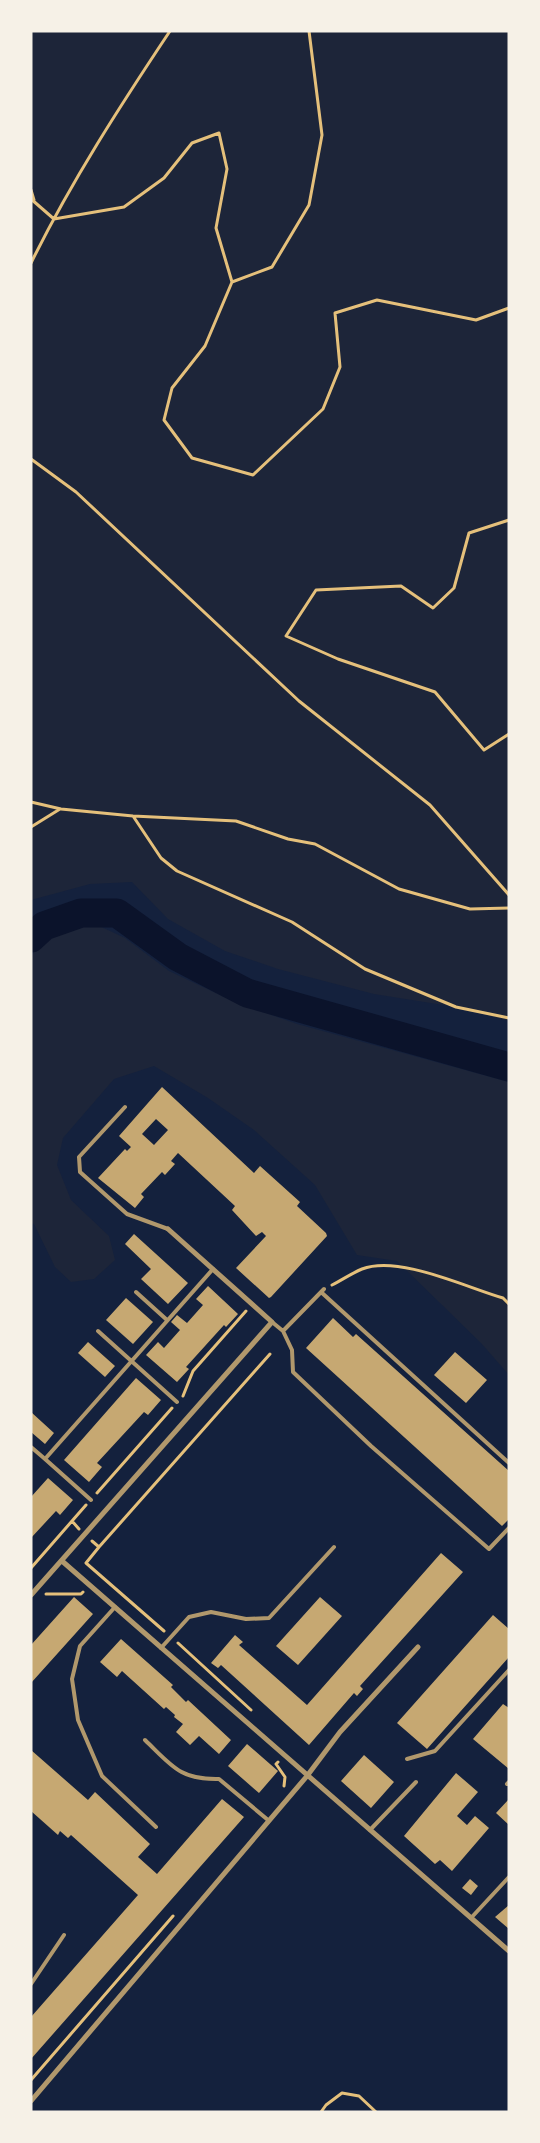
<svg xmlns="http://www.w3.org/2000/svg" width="540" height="2143" font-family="'Fira Sans',sans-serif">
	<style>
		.green { fill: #1d2539 }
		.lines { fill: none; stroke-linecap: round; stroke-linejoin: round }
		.river { stroke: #0b132b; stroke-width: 29 }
		.building { fill: #c6a872; fill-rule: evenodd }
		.path { stroke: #e5c07b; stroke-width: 3 }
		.service { stroke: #b1986c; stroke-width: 4 }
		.minor { stroke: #b1986c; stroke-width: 5 }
	</style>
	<rect width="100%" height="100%" fill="#14213d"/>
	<path class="green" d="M31,31H509V1021L456,1007L374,994L278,969L225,951L168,919L132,882L90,884L31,900Z
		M95,924L125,938L169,971L235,1002L297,1024L509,1082V1375L481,1343L397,1261L357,1255L315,1185L254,1130L208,1098L154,1066L114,1079L63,1138L57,1165L71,1200L109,1236L115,1260L94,1279L71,1282L55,1267L34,1224L31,1223V960L34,951L63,926Z"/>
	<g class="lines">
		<path class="river" d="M31,938L44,926L81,913H117L178,957L247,993L509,1067"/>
	</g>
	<path class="building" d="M162,1087L254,1173L260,1166L300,1202L297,1206L326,1233L327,1236L271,1297L269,1298L236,1268L266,1236L262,1232L256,1236L232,1210L235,1206L178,1153L171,1161L175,1164L165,1175L162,1172L141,1194L144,1197L135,1208L98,1178L125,1149L127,1151L131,1147L119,1136ZM156,1119L168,1130L154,1145L142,1134Z
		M134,1234L188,1283L168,1304L141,1279L151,1269L125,1244Z
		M208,1286L238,1314L226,1327L224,1325L186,1367L189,1369L177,1382L146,1355L158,1342L164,1348L180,1330L171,1322L177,1315L187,1323L203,1305L196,1299Z
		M126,1298L153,1322L133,1344L106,1320Z
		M333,1318L353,1337L356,1334L509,1471V1519L502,1526L306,1348Z
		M88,1342L115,1366L105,1377L78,1353Z
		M455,1352L487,1380L466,1403L434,1375Z
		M136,1378L161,1400L148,1415L144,1412L97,1463L102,1467L89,1482L64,1460Z
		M31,1412L54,1433L45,1444L31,1432Z
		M48,1478L73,1500L60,1515L56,1511L31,1538V1497Z
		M441,1553L463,1572L360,1686L363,1689L357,1696L354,1693L309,1745L221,1665L218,1668L211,1663L235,1635L243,1642L239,1645L307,1705Z
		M74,1597L93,1614L31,1683V1645Z
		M320,1597L342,1616L298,1665L276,1646Z
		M493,1615L509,1629V1657L427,1749L397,1723Z
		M121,1639L173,1685L171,1687L186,1702L188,1700L231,1740L219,1754L199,1736L190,1745L176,1732L183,1724L174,1717L175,1715L166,1707L164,1709L122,1671L117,1677L100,1662Z
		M503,1704L509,1708V1769L473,1739Z
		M247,1744L278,1771L259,1793L228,1766Z
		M31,1750L88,1800L95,1792L150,1844L138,1857L157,1874L222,1799L244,1817L31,2059V2017L138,1895L71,1835L68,1838L60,1831L58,1835L31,1811Z
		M364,1755L394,1782L371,1808L341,1781Z
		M456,1773L478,1792L457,1816L467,1825L475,1816L489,1828L452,1871L440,1860L435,1864L404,1836Z
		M509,1799V1825L496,1813Z
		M470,1879L478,1886L471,1895L462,1888Z
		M509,1905V1929L495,1917Z"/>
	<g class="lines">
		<path class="path" d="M309,31L322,135L309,205L272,267L232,282L205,346L172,388L164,420L192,458L253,475L323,409L340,367L335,313L377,300L476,320L509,308
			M31,190L34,200
			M31,199L54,219
			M54,219L124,207L164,178L192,143L219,133L227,169L216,228L232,282
			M31,263C71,182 120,106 170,31
			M31,459L76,492L299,701L430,805L509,895
			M509,520L469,533L454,588L433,608L401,586L316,590L286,636L338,659L435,692L484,750L509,734
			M31,802L61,809L133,816L236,821L288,839L315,844L399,889L470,909L509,908
			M133,816L161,858L177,871L292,922L365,969L456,1007L509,1018
			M31,827L60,809
			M332,1285C342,1280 352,1273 362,1269C399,1255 465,1287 503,1298L509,1304
			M183,1396L193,1371L246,1311
			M97,1493L172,1408
			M72,1521L86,1505
			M92,1541L99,1547L86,1563L164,1631
			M99,1547L270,1354
			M31,1568L72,1521L79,1529
			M46,1594H81L83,1592
			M178,1643L251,1710
			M278,1762L276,1764L285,1777L284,1786
			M31,2080L173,1916
			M321,2112L326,2105L342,2093L359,2096L376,2112"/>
		<path class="service" d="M125,1107L79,1157L80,1172L127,1214L168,1229
			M136,1292L167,1320
			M321,1292L509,1463
			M272,1322L283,1331L324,1289
			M98,1331L177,1402
			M283,1331L292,1350L293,1372L371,1446L489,1549L509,1528
			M31,1447L45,1459
			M91,1500L45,1459L213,1269
			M115,1607L80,1646L72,1679L78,1720L102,1776L156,1827
			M161,1648L189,1617L211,1612L246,1619L269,1618L334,1547
			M145,1740C172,1766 180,1780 219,1779L268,1820
			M407,1759L435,1751L509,1670
			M507,1784L509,1782
			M370,1830L416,1782
			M471,1918L509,1877
			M31,1984L64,1935"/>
		<path class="minor" d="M62,1561L509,1951
			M31,1595L272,1322L168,1229
			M31,2101L307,1776L340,1732L418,1647"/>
	</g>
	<rect width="540" height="2143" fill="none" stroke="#f6f1e7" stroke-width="65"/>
</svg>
